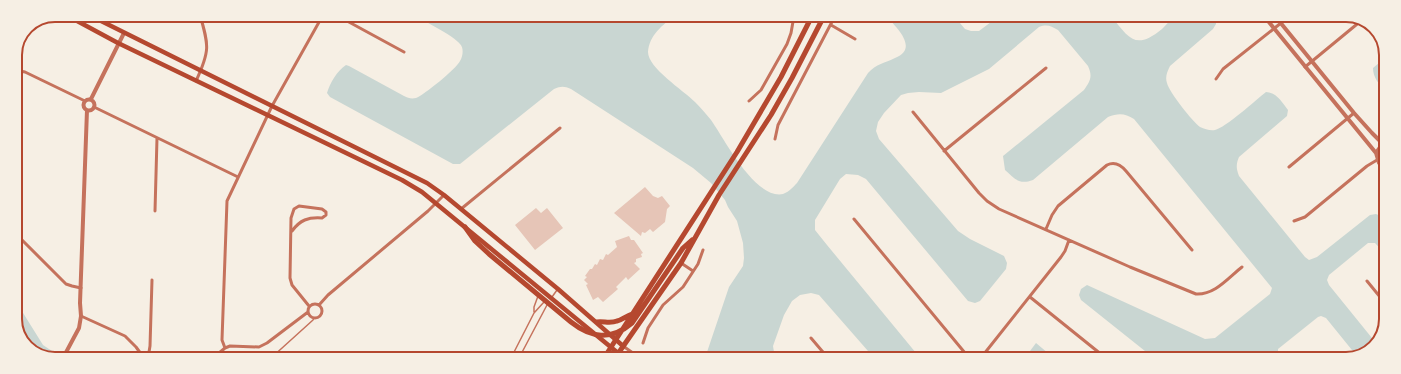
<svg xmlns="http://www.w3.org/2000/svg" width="1401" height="374" font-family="Raleway,sans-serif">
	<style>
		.water { fill: #c9d6d2 }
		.building { fill: #e6c5b7 }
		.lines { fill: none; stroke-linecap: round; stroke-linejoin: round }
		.service { stroke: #c5725c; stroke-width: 1.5 }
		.minor { stroke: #c5725c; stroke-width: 3 }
		.tertiary { stroke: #c5725c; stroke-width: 4 }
		.secondary { stroke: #b5482f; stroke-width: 4.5 }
		.primary { stroke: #b5482f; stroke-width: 5 }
		.rim { fill: none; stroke: #b5482f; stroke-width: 2 }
	</style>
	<rect width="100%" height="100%" fill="#f6efe4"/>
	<path class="water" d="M413,15L674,16C663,25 649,35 648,52C648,68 683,90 695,102C701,108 706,114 711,120C724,138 755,200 783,194C789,192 793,187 797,183L868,73C876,64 885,63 895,58C920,48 895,26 886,16H954L965,29L971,31H979L999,16H1111C1129,38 1135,51 1162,29C1166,25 1171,19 1176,17C1181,14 1206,16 1214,16L1216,20V24L1213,29L1170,66C1167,72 1165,77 1167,83C1169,92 1193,122 1200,127C1205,129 1210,131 1215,130C1225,128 1256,100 1266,92C1277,93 1281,101 1288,110L1287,116L1239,157C1236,164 1236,168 1239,176L1305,257L1309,260L1317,257L1370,215L1376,214L1385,218V254L1375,243H1368L1329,275L1327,280L1329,285L1376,343L1371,351L1356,355L1326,318L1321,316L1318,317L1278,349V356L1280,359H1155L1081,300L1079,295L1081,289L1087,285L1205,339L1215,338L1270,294L1272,288L1134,119C1125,113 1118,113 1108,117L1033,180C1019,185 1015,179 1005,170L1003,156L1084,90C1090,81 1093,77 1088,66L1058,30C1051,26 1047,24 1039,27L989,69L941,93L919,92L908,93L901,95L884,113L878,122L876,131L879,139L958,231L970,239L1004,256L1007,263L1006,269L980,301L975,303L968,301L866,179L858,175L846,174L840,179L815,220V230L827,245L921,359H875L819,295L811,293L800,295L792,301L784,315L773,346L774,352L779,358H705L729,287L743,266L744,258L743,243L737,221L728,207L725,200L711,183L693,168L571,89C564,86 561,86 554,89L460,164H453L330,97L327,93C330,83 337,71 346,65L349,66L404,96C408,98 411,99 416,98C424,95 456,69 460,61C463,56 464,48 460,44C453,35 424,21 413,15Z
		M1386,57V91C1379,84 1373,78 1373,68Z
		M15,300L43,345L52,351L67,358H45L25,345L15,324Z
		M1036,343L1055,359H1024Z"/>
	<path class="building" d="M645,187L653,196L658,198L662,196L670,206L667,209L665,222L653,232L650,229L645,233L642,232L641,236L614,213Z
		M536,208L541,213L547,208L563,228L535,250L515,225Z
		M629,236L631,240H634L643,253L641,254L642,257L636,259V262L634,263L640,269L628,280L626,277L616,287L618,289L603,302L598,297L593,300L586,285L588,284L584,280L587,277L585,276L590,269H592L595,264L597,265L600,259L603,260L606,254L608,255L617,247L615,241Z
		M555,351L564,358H549Z"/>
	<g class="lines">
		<path class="service" d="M552,297L557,290
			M534,312V307L538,296
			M271,358L313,320L314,318
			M511,358L534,313L544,302
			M519,358L547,305"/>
		<path class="minor" d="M336,15L404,52
			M831,25L855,39
			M1305,67L1362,20
			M15,70L25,72L85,101
			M1216,79L1223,69L1281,23
			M196,81C210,51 209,46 200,15
			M749,101L761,90L787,44L791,33L794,16
			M94,107L238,177
			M913,112L979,193L987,201L999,209L1130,267L1196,294C1215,295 1228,278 1242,267
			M775,139L778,125L835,16
			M15,148V151
			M944,151L1046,68
			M1289,167L1354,113
			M461,209L560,128
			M155,211L157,138
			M854,219L970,359
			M1294,221L1305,217L1367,166L1377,160
			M1046,229L1052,215L1058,206L1107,165C1115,161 1121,165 1126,171L1192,250
			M292,231C300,220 308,217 322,218L326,215V212L322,209L299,206L294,209L291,218L290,278L292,285L309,306
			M15,233L66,284L72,286L81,288
			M681,263L693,271
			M1367,281L1385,303
			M1030,297L1107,359
			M308 311a7 7 0 1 1 14 0a7 7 0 1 1-14 0Z
			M319,305L328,295L428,211L444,195
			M81,316L125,336L136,347L144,358
			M811,338L828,358
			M643,343L648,328L663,305L683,287L698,264L703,250
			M623,346L640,358
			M225,348L222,340L227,201L272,106L323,15
			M618,353L626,358
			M1317,357L1318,359
			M148,358L150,346L152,280
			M213,358L225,348L230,346L259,347L267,343L308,312
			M980,359L1061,257L1065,251L1069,240"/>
		<path class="tertiary" d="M1264,16L1376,153
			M1275,16L1354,113L1372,133L1384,145
			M91,99L124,33
			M83.5 105a5.5 5.5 0 1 1 11 0a5.5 5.5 0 1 1-11 0Z
			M1385,166L1379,163L1376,153L1381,146L1385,145
			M63,358L79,328L81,316L80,303L87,110"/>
		<path class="secondary" d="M66,15L118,43L402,180L422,192L618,353
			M89,15L427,183L444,195L558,289L623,346"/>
		<path class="primary" d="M465,227L475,241L489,254L571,322C591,338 611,341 632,323L683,248L692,240
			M597,322C604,321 610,324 617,321C622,320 626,316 632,314
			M604,358L737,152L781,77L812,16
			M615,358L681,263L719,195L771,115L792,78L824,16"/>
	</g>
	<path d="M0 0H1401V374H0ZM55 22H1346A33 33 0 0 1 1379 55V319A33 33 0 0 1 1346 352H55A33 33 0 0 1 22 319V55A33 33 0 0 1 55 22Z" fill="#f6efe4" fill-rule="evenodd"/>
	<path class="rim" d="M55 22H1346A33 33 0 0 1 1379 55V319A33 33 0 0 1 1346 352H55A33 33 0 0 1 22 319V55A33 33 0 0 1 55 22Z"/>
</svg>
